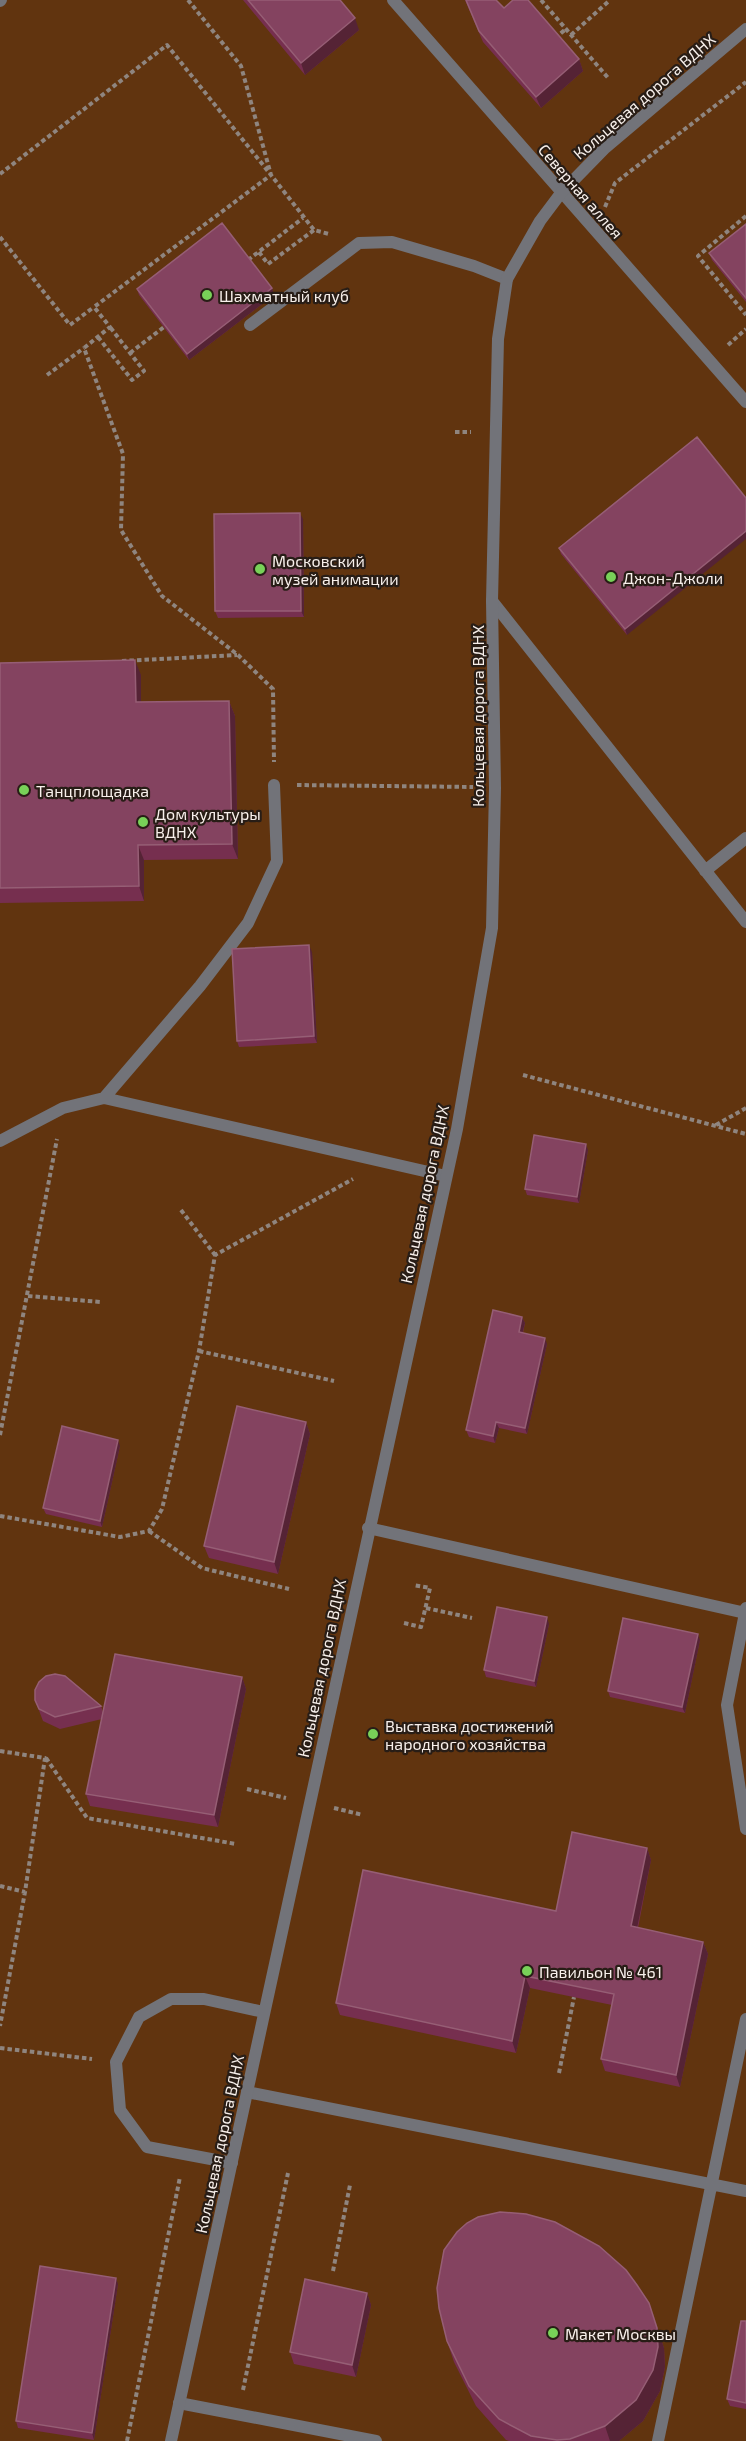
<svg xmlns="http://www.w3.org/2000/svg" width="746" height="2441" font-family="'Exo 2',sans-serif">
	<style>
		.green { fill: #61340f }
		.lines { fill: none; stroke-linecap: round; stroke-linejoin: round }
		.path { stroke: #8f857f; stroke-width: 4; stroke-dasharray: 4.5 3; stroke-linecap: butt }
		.lane { stroke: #727379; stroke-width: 12 }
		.street { stroke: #727379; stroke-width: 12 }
		.wall { fill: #762f4f }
		.shaded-wall { fill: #552335 }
		.building { fill: #844360; stroke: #965e75; stroke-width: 1.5 }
		.poi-dot { fill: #78d158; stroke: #281d16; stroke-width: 2 }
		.labels { text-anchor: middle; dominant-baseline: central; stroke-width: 4.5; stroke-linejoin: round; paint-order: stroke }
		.street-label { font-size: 16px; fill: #f8f0eb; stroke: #281d16 }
		.poi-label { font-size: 16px; fill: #f8f0eb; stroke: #281d16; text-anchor: start }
	</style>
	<rect width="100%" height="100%" fill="#322720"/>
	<path class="green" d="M0,0H746V2441H0Z"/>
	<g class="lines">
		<path class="path" d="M188,0L241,66L271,175L314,230L329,234
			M541,0L609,79
			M571,35L610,0
			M555,38L566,29
			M0,174L167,45L271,175L94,307L110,327L84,348L123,454L121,530L162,596L238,655L273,689L274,762
			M605,207L615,183L746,82
			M746,216L698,256L746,315
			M0,237L70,325L94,307
			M259,252L268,264L314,230
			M248,260L303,218
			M98,337L132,380L144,371L110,327
			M728,345L746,329
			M130,353L164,327
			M47,375L84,348
			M455,432H471
			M122,661L237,655
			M297,785L473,787
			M523,1075L746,1134
			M716,1125L746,1108
			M181,1210L215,1255
			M28,1296L101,1302
			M199,1351L334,1381
			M0,1435L57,1139
			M0,1516L120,1537L149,1531L162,1509L199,1351L215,1255L353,1179
			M149,1531L202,1568L289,1589
			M426,1608L472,1618
			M404,1623L421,1627L430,1588L413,1585
			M0,1751L45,1758L25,1892L0,2026
			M46,1758L87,1818L236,1844
			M247,1789L286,1798
			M334,1808L363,1815
			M0,1886L25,1892
			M0,2048L92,2059
			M559,2073L574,1997
			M333,2271L350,2185
			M243,2390L288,2173
			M127,2441L180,2177"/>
		<path class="lane" d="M393,0L746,402
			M0,1L1,0
			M250,325L359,243L392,242L474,266L507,279
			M492,601L746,922
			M705,871L746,838
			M104,1098L200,986L248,923L277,861L274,785
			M0,1141L63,1108L104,1098L446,1176
			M368,1528L745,1613
			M746,1608L727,1705L746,1829
			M247,2092L746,2191
			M232,2163L147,2147L120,2110L116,2062L139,2017L171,1999H204L264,2012
			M179,2403L376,2441
			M658,2441L746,2019"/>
		<path class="street" d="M171,2441L457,1129L492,928L495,788L492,601L498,339L507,279L540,221L561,193L604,149L746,29"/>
	</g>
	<path class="wall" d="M243,0H340L359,30L305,75Z
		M465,0H496L504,8L579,59L583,71L541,108L483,42Z
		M746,224V302L712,260L709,253Z
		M272,288L274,295L189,360L139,295L137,289Z
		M697,437L627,635L561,554L559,548Z
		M303,519L304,617L218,618L215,611Z
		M0,663L141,675V702L229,701L235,716L238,859L144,860V901L0,903Z
		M312,952L317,1043L239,1047L237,1041Z
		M588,1150L579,1203L527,1195L525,1189Z
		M522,1317L525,1323L523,1333L547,1344L527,1434L499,1428L495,1443L469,1437L466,1430Z
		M306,1422L310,1434L278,1574L209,1558L204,1546Z
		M120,1446L102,1527L46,1514L43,1508Z
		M549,1624L536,1687L486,1677L484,1670Z
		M700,1640L685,1713L610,1697L608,1691Z
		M242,1677L246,1689L218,1827L90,1806L86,1794L102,1719L60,1729L43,1721L35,1700L101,1706L103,1712Z
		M647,1848L651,1860L638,1928L703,1942L708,1954L680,2087L605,2071L601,2059L612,2005L530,1988L516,2053L340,2015L336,2003L556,1911Z
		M118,2284L94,2440L18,2428L16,2421Z
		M367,2293L371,2305L356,2377L294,2364L290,2352Z
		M746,2321V2409L730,2406L727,2399Z
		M656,2324L664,2348L665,2367L660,2391L643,2421L619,2441H509L506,2440L476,2406L454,2362L447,2341Z"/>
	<path class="shaded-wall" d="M355,18L359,30L305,75L301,63Z
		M579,59L583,71L541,108L536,97Z
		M272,288L274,295L189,360L187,354Z
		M300,513L303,519L304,617L301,611Z
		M746,531V539L627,635L625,629Z
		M135,660L141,675V717L136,702Z
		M229,701L235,716L238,859L232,844Z
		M138,845L144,860V901L139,886Z
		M309,945L312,952L317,1043L314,1036Z
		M586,1144L588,1150L579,1203L577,1197Z
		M522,1317L525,1323L521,1338L519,1332Z
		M545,1338L547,1344L527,1434L525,1428Z
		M306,1422L310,1434L278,1574L274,1562Z
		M496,1422L499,1428L495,1443L493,1436Z
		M118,1440L120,1446L102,1527L100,1521Z
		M547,1617L549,1624L536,1687L534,1681Z
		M698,1634L700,1640L685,1713L682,1707Z
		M242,1677L246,1689L218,1827L214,1815Z
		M647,1848L651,1860L635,1938L631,1926Z
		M703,1942L708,1954L680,2087L676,2075Z
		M525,1976L530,1988L516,2053L512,2041Z
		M116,2278L118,2284L94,2440L92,2433Z
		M367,2293L371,2305L356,2377L352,2365Z
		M649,2303L664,2348L665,2367L660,2391L643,2421L619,2441H610L605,2426Z"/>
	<path class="building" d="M248,0H340L355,18L301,63Z
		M466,0H496L504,8L513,0H528L579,59L536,97L479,31Z
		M222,223L272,288L187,354L137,289Z
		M746,224V298L709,253Z
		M697,437L746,498V531L625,629L559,548Z
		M300,513L301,611H215L214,514Z
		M135,660L136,702L229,701L232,844L138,845L139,886L0,888V663Z
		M309,945L314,1036L237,1041L232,949Z
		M534,1135L586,1144L577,1197L525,1189Z
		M493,1310L522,1317L519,1332L545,1338L525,1428L496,1422L493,1436L466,1430Z
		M237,1406L306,1422L274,1562L204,1546Z
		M62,1426L118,1440L100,1521L43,1508Z
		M497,1607L547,1617L534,1681L484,1670Z
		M623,1618L698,1634L682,1707L608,1691Z
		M115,1654L242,1677L214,1815L86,1794Z
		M55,1674L65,1676L101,1706L55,1717L39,1709L35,1700V1690L39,1682L46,1676Z
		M572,1832L647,1848L631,1926L703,1942L676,2075L601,2059L614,1994L525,1976L512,2041L336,2003L363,1870L556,1911Z
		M500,2212L526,2214L555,2222L599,2246L626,2270L637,2285L649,2303L657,2328L658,2347L653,2370L636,2400L605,2426L570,2439L557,2440L531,2436L499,2419L469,2386L447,2341L439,2308L437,2288L444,2250L457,2232L467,2223L478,2217Z
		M40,2266L116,2278L92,2433L16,2421Z
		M305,2279L367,2293L352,2365L290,2352Z
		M741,2321H746V2403L727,2399Z"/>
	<g class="poi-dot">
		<circle cx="207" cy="295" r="6"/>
		<circle cx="260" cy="569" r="6"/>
		<circle cx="611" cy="577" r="6"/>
		<circle cx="24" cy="790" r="6"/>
		<circle cx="143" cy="822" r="6"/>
		<circle cx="373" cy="1734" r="6"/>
		<circle cx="527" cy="1971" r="6"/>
		<circle cx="553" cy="2333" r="6"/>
	</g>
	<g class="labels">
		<g class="street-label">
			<text transform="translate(644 96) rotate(-41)">Кольцевая дорога ВДНХ</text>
			<text transform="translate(581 191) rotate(49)">Северная аллея</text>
			<text transform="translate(477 716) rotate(-90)">Кольцевая дорога ВДНХ</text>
			<text transform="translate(424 1194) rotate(-78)">Кольцевая дорога ВДНХ</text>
			<text transform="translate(321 1668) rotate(-78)">Кольцевая дорога ВДНХ</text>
			<text transform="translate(219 2144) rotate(-78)">Кольцевая дорога ВДНХ</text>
		</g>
		<g class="poi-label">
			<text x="219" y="295">Шахматный клуб</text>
			<text x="272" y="560">Московский<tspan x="272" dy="18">музей анимации</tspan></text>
			<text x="623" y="577">Джон-Джоли</text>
			<text x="36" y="790">Танцплощадка</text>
			<text x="155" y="813">Дом культуры<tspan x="155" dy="18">ВДНХ</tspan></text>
			<text x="385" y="1725">Выставка достижений<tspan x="385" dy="18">народного хозяйства</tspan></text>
			<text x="539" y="1971">Павильон № 461</text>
			<text x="565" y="2333">Макет Москвы</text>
		</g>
	</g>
</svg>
